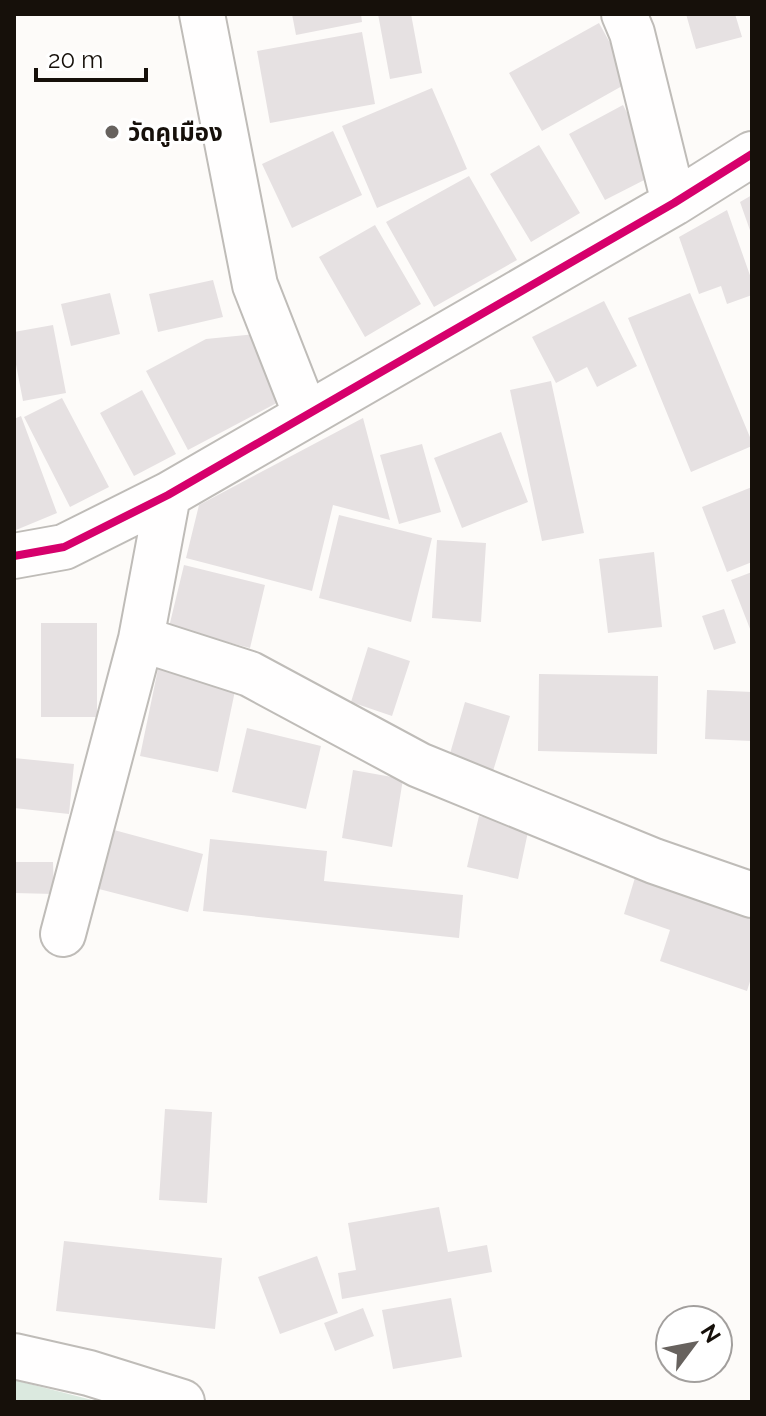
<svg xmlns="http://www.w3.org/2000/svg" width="766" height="1416" font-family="Raleway,'Noto Sans Thai',sans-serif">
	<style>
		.green { fill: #dbe9df }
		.building { fill: #e6e1e2 }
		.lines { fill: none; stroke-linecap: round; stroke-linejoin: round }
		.minor-casing { stroke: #bfbcb8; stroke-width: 48 }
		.minor { stroke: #fffefe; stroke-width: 44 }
		.cycleway-casing { stroke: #fff; stroke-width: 13 }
		.cycleway { stroke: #d6006c; stroke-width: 8 }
		.poi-dot { fill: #67625e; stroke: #fff; stroke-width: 3 }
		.labels { text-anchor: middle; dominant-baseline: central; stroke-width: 6; stroke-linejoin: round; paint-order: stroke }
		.poi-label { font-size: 24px; font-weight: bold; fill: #16100a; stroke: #fff; text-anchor: start }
	</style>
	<rect width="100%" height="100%" fill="#fdfbf9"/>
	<path class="green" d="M14,1380L100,1402H14Z"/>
	<path class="building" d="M292,14H361L362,22L296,35Z
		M378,14H411L422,73L390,79Z
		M686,14H735L742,37L696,49Z
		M599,23L631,81L542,131L509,73Z
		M362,32L375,104L270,123L257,51Z
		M432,88L467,169L377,208L342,126Z
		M623,105L658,173L605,200L569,134Z
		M333,131L362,195L292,228L262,164Z
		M539,145L580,213L531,242L490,174Z
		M469,176L517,260L434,307L386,222Z
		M752,195V236L740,202Z
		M727,210L752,281V295L727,304L721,286L699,294L679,237Z
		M375,225L421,304L365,337L319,257Z
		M213,280L223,317L158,332L149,294Z
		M110,293L120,334L71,346L61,304Z
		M690,293L752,442V446L691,472L628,318Z
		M604,301L637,366L597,387L587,367L556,383L532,337Z
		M53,325L66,393L23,401L14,354V332Z
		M256,334L288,397L188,450L146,371L206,339Z
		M551,381L584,533L542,541L510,390Z
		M142,390L176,454L134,476L100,413Z
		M62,398L109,487L70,507L24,417Z
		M21,416L57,513L16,530L14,419Z
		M363,418L390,520L333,505L312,591L186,558L199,505Z
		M501,432L528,502L462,528L434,458Z
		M422,444L441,512L399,524L380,455Z
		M752,487V562L727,572L702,507Z
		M339,515L432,538L411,622L319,598Z
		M437,540L486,543L481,622L432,618Z
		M654,552L662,627L608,633L599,559Z
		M184,565L265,585L250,648L169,627Z
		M752,572V634L731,580Z
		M724,609L736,643L714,650L702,616Z
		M41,623H97V717H41Z
		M368,647L410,661L392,716L351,702Z
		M158,669L236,686L218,772L140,756Z
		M539,674L658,676L657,754L538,751Z
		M707,690L752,692V741L705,739Z
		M465,702L510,716L493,771L449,757Z
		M247,728L321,746L306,809L232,792Z
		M14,758L74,764L69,814L14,808Z
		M353,770L403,779L392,847L342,838Z
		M479,816L529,827L518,879L467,867Z
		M114,830L203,854L188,912L99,889Z
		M210,839L327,851L324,881L463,895L459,938L203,911Z
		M14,862H53L54,894L14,893Z
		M637,871L752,909V975L747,991L660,961L670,930L624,914Z
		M165,1109L212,1112L207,1203L159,1200Z
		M439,1207L448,1252L487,1245L492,1272L342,1299L338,1273L356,1270L348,1223Z
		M64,1241L222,1258L215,1329L56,1311Z
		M317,1256L338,1313L280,1334L258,1277Z
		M451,1298L462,1357L393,1369L382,1310Z
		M363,1308L374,1336L335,1351L324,1323Z"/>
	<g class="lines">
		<g class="minor-casing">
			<path id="minor" d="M202,14L255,285L306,415
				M624,14L632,33L674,203
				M14,556L64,547L168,495L674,203L752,154
				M141,639L250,674L419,765L654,861L752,895
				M63,934L141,639L168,495
				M14,1356L89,1373L182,1402"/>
		</g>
		<use href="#minor" class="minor"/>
		<g class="cycleway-casing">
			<path id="cycleway" d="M14,556L64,547L168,495L674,203L752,154"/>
		</g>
		<use href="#cycleway" class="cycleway"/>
	</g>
	<circle class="poi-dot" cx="112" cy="132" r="8"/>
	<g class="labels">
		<g class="poi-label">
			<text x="128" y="132">วัดคูเมือง</text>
		</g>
	</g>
	<rect width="766" height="1416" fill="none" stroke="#16100a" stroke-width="32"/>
	<g transform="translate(694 1344) rotate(58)"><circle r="38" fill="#ffffff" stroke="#a29f9d" stroke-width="2"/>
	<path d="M0-6L14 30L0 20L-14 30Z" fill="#67625e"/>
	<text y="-12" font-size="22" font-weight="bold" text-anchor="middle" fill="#16100a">N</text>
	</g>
	<path d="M36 68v12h110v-12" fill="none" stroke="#16100a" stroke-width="4"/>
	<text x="48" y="68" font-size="24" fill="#16100a" stroke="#ffffff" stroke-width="6" paint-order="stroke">20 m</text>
</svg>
